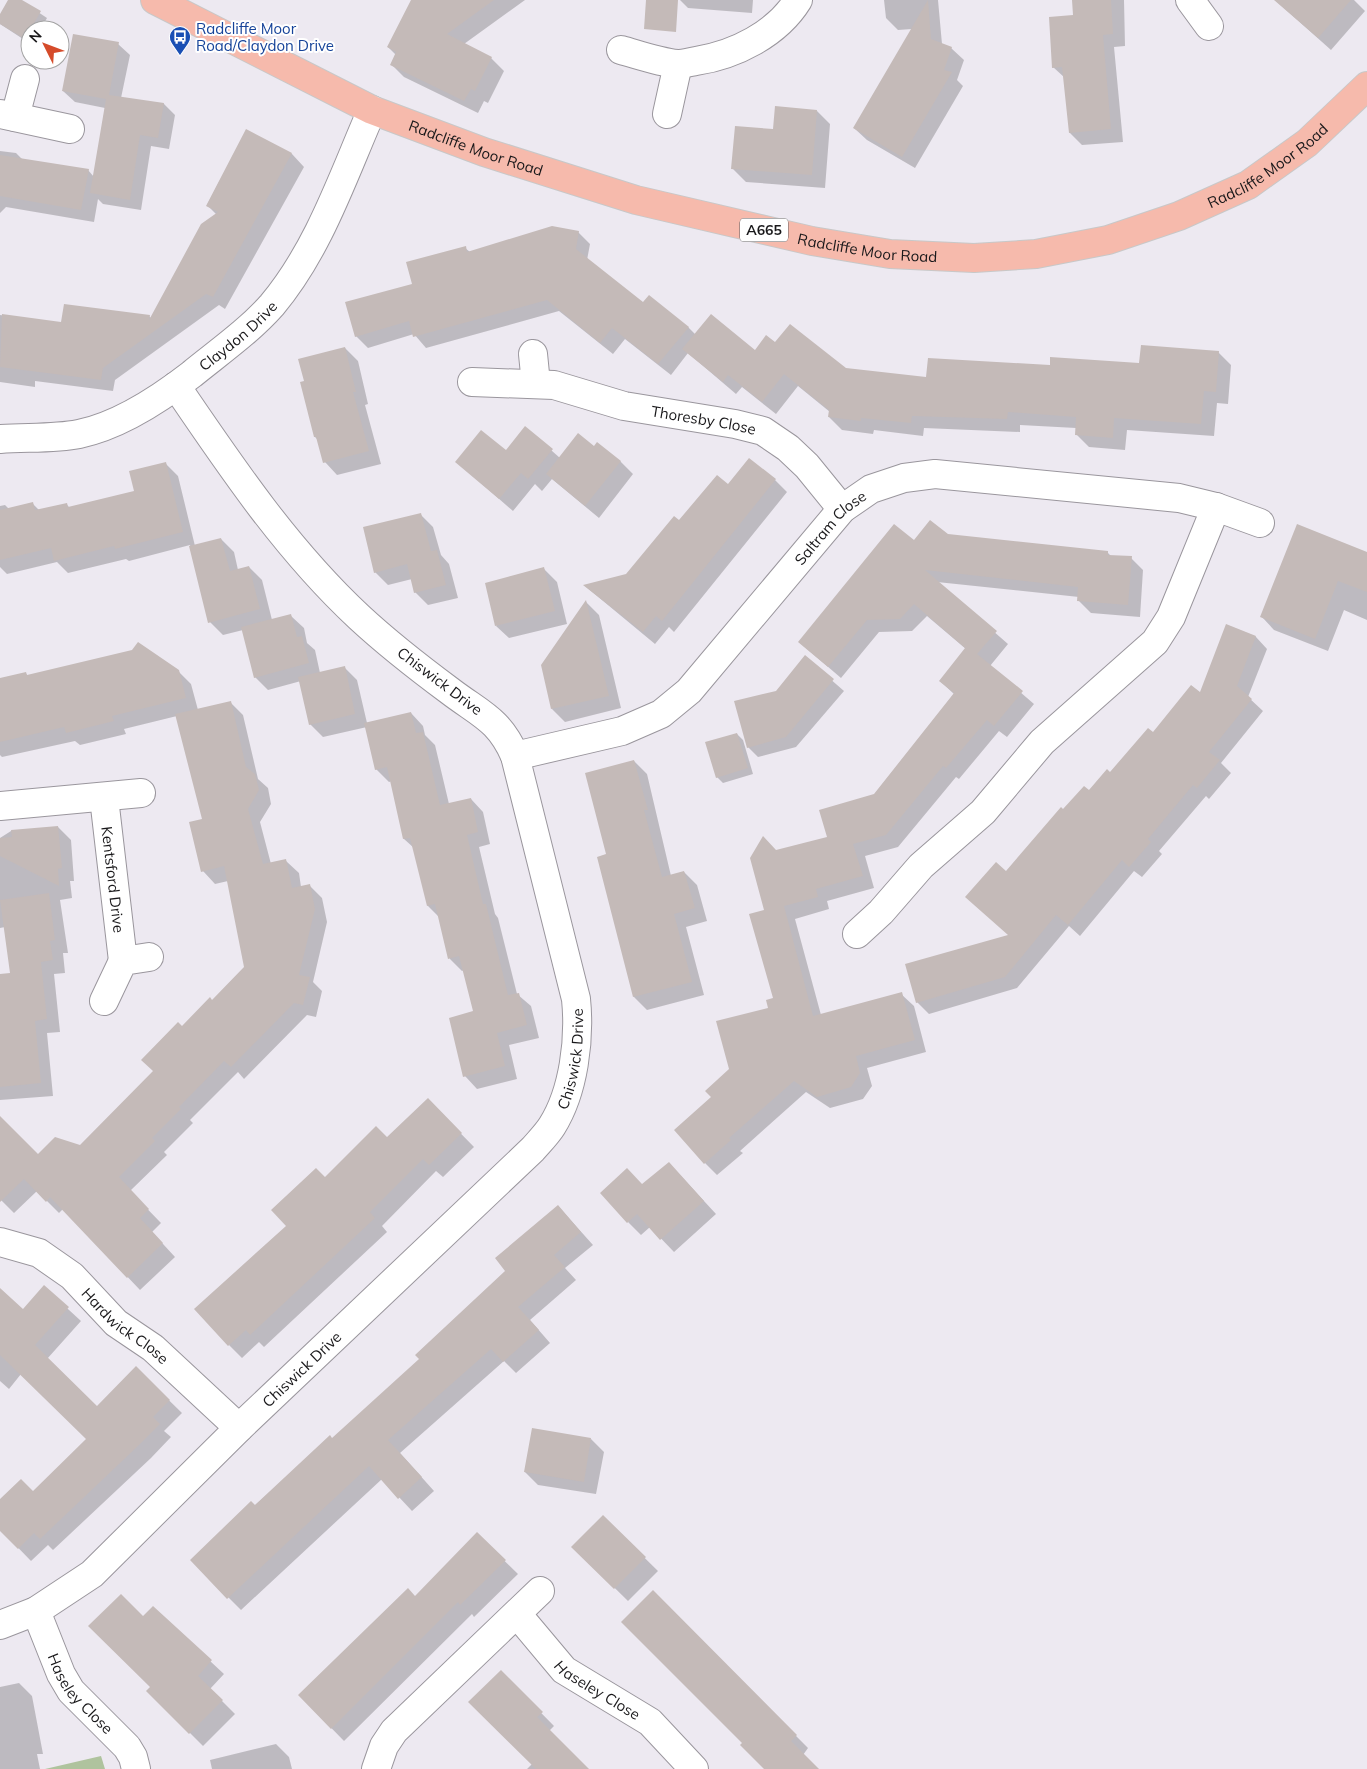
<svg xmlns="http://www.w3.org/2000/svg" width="1367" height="1769" font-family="Mulish,sans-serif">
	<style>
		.green { fill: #afc39e }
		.shadow { fill: #0003 }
		.building { fill: #c4bab8 }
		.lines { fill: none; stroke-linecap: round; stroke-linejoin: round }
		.minor-casing { stroke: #9a969d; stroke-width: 30 }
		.primary-casing { stroke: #c8c8c8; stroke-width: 30 }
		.minor { stroke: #fff; stroke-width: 28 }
		.primary { stroke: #f6baac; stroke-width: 28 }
		.labels { text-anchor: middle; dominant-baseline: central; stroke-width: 4; stroke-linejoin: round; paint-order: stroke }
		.shield { fill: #fff; stroke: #5e5d5f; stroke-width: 1 }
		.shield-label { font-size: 14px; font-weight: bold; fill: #19181a }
		.transit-label { font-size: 15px; fill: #164399; stroke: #fff; text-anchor: start }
		.street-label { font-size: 15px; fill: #19181a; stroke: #fff }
	</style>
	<rect width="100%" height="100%" fill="#ede9f1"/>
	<path class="green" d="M101,1756L105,1769H45Z"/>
	<path class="shadow" d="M10,0H20L47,18L40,30H30V39H23L0,24V16Z
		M412,0H525L464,44L491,58L504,71L488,103L484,101L478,113L404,77L391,64L396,55L388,47Z
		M680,0H753L752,13L688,8Z
		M884,0H938L942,44L951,48L964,60L957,80L963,86L915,168L867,140L854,128L912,29L898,30L886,18Z
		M1073,0H1124L1125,46L1114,47L1123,142L1082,145L1070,133L1065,78L1053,67L1074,16Z
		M1275,0H1354L1365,11L1331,50Z
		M118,44L130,55L121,98L164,104L175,115L169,149L151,146L141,210L103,204L98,199L94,222L6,207L0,213V151L16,153L23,160L88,170L94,177L105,108L75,102L63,91Z
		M817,111L830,124L825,188L746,182L733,169L774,130Z
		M246,131L292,154L304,167L225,309L219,305L115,380L113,391L35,381V387L0,382V315L62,324L149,316L151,318L216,214L207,205Z
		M578,232L590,244L587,260L643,304L688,327L695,334L755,352L775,344L845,370L927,379L1051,366L1140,365L1218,352L1231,365L1228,404L1217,403L1214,436L1127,430L1125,450L1089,447L1076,434V428L1020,425V432L924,428L923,436L874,430L873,434L842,430L829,417L830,412L798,386L776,414L742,387L736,394L688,353L671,375L625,339L613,354L559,311L426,348L414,334L368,348L356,336L414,285L465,248L470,252Z
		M345,348L358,361L368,404L365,405L381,464L337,475L325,462L319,441L315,437L305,382Z
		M526,428L560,458L594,447L620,461L633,474L599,518L552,479L542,491L535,484L513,511L457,462L506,452Z
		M165,463L178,476L195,546L221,539L234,552L238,570L249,567L262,580L272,620L291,616L304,628L307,643L315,650L320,673L344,667L357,680L367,723L411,713L423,726L425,735L435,745L449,804L471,799L483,812L490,844L479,847L495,914L498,918L517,994L531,1006L539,1038L509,1045L517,1079L477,1089L465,1076L475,1012L464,970L462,971L450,959L439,917L428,906L414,848L404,839L392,781L389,782L376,769L367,727L323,737L310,724L301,681L268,690L255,677L243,630L223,635L210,622L190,545L129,561L126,559L68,573L57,562L7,574L0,567V506L5,505L9,509L32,503L39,510L66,504L70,508L136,492Z
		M775,480L787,492L674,632L669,627L655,644L585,586L627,575L680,522L728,486Z
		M420,514L433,527L441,555L449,564L458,598L428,605L415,592L412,579L388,585L375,572Z
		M947,536L1108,553L1111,556L1131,558L1143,570L1140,617L1091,613L1079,601V597L937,582L1008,644L990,666L1034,704L1007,737L999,731L959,779L956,777L898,847L865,856L874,888L827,901L829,909L795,919L821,1015L901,994L914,1006L926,1052L867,1068L872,1086L863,1099L830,1108L806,1092L740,1151L743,1153L717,1175L705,1163L713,1098L774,999L766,911L776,851L828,838L874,795L954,694L940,681L966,649L927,616L912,631L879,632L841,678L799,642L914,542Z
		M1367,553V620L1344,610L1328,651L1274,630L1262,617Z
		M544,569L557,582L567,624L509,638L496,626Z
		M586,602L599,615L621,708L565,722L552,709Z
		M1227,626L1256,637L1267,649L1248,697L1263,711L1221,763L1231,773L1209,799L1206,796L1159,851L1162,854L1142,877L1134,871L1080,936L1069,926L1017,988L929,1014L917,1002L1009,936L1006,873L1063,811L1111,773L1153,733L1201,695Z
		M805,657L844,691L796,747L758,757L748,747L776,692Z
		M178,671L191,684L198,710L230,702L243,715L258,779L268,788L271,804L260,822L271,864L286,861L299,873L301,887L309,885L322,898L327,922L313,982L322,991L316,1017L307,1015L244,1079L238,1072L190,1120L193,1123L164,1152L167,1155L130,1191L161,1223L152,1232L175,1257L140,1290L63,1209L59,1213L37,1191L14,1213L0,1199V1124L38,1156L80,1147L155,1071L182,1028L212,1001L245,967L228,881L215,884L203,871L204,820L177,716L124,729L126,734L80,745L75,741L2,757L0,755V680L26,674L28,676Z
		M737,734L743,740L753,774L723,783L717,777Z
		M634,761L647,774L671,876L684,872L697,885L707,921L686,927L704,995L647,1010L634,997L599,858L608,855Z
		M58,827L71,840L74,881H70L72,898L60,900L68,953H63L65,973L54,974L60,1032L47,1033L53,1096L0,1100V976L11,974L5,927L0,928V838L11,831Z
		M428,1100L474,1147L443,1177L436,1171L382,1226L387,1232L264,1347L259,1342L242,1358L229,1345L288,1226L325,1178L386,1139Z
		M681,1176L716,1214L674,1252L650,1227L641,1235L628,1222L642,1185Z
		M558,1206L593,1245L565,1268L576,1280L530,1320L550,1343L516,1373L504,1361L400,1453L434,1491L412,1511L382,1479L241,1610L191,1560L332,1439L421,1359L507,1271Z
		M44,1287L81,1321L47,1359L97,1408L136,1368L182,1413L164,1431L171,1437L151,1458L53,1550L48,1545L31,1561L0,1529V1501L33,1493L88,1439L21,1374L9,1389L0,1381V1290L23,1310Z
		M591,1439L604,1452L596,1494L538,1485L525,1472Z
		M603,1517L658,1571L628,1601L573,1547Z
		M477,1534L518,1574L474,1617L472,1614L344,1741L305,1701L415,1597Z
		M653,1592L808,1748L803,1755L817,1769H766L744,1743Z
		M153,1608L224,1674L210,1689L235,1714L203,1746L148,1691L152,1687Z
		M501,1672L554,1726L549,1731L587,1769H527L532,1764Z
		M19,1683L32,1696L43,1754H37L40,1769H0V1687Z
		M276,1744L289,1757L292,1769H212L210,1760Z"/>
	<path class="building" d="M8,0H22L41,11L25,39L0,24V14Z
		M411,0H494L447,34L492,57L475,91L471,89L464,101L390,65L396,52L387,47Z
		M646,0H678L676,32L644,29Z
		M928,0L931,39L952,47L944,70L952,72L902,157L853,128Z
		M1072,0H1111L1113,34L1103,35L1111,129L1069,133L1062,67L1052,68L1049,17L1073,15Z
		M1274,0H1351L1318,38Z
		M73,34L119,42L109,95L164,103L158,138L140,135L130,200L90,193L106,99L62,91Z
		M775,106L817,110L812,175L731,169L735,126L773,129Z
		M246,129L292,153L213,297L206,294L103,368L101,380L0,367L2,314L61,322L64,304L150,315L149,320L201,224L218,212L206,206Z
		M0,155L89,169L81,210L0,196Z
		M552,226L579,231L576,249L643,302L649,295L689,327L658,364L612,328L600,343L547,300L413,337L409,321L355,337L345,302L412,284L406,262L466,246L467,252Z
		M711,314L755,350L766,335L775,342L790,324L846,368L926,377L928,358L1050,365V357L1139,363L1141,345L1219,351L1216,392L1204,391L1201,424L1114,418L1113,438L1075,435L1076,417L1008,412L1007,419L912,416L911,423L861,418V421L828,417L829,410L784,374L762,402L728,375L723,382L682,349Z
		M345,347L356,392H353L369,451L323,463L316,437H314L300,382L304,381L298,359Z
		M525,426L553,449L528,479L521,473L499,499L455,462L481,430L506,450Z
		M578,433L594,446L597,442L621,461L585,506L546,474Z
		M749,458L776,479L662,621L656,616L643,632L583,585L626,574L674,516L679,520L717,475L728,484Z
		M166,462L183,532L115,549L114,546L54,561L51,548L0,560V510L33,502L35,510L67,503L68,507L134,491L129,471Z
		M421,513L431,551L437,550L446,585L414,593L407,564L374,573L363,527Z
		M930,520L948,534L1108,551V555L1132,556L1128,605L1077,601L1078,587L925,570L997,631L977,654L1023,691L994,726L987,720L946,768L943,766L886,835L853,844L863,876L816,889L818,897L784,906L813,1016L902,992L915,1040L856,1056L860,1073L851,1087L817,1097L794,1081L729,1138L731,1140L704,1164L674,1130L711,1097L705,1091L729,1069L716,1021L768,1008L766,1000L773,998L749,914L764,910L750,858L763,836L776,850L827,837L819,810L874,794L954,693L939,681L965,648L914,604L900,619L867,620L828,667L798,642L894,524L914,540Z
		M1297,524L1367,552V592L1338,581L1315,639L1260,617Z
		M221,538L230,571L249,566L260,609L208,623L189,546Z
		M544,567L555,611L495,626L485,583Z
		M586,600L609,696L551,709L541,665Z
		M291,614L297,637L302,636L309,663L254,678L241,627Z
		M1226,624L1256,636L1237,686L1252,699L1209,752L1220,760L1197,788L1193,785L1148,839L1151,842L1129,867L1122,860L1068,925L1056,915L1005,977L916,1003L905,964L1008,935L965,897L996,862L1006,871L1061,807L1063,809L1084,786L1089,790L1107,769L1110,772L1148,728L1153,732L1191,685L1200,692Z
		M138,642L179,670L186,698L112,716L114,721L66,733L64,727L0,742V678L26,672L27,675L132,650Z
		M805,655L834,679L786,737L747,748L734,701L776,691Z
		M345,666L355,714L309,725L298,677Z
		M231,701L246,767L255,774L259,790L248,809L263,864L286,859L292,888L310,884L315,909L299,975L310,977L303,1005L294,1003L231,1067L224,1061L179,1107L181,1109L152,1138L155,1141L119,1177L149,1209L140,1218L163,1243L127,1278L50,1197L46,1202L24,1179L0,1202V1116L38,1154L55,1137L80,1145L153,1071L141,1060L178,1022L182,1026L210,997L212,1000L244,967L224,866L201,872L189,822L202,819L175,714Z
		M411,712L416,733L423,732L440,805L471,798L478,832L467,835L483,904H486L508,995L519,993L527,1025L497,1033L505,1066L463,1077L449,1018L473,1011L459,956L448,959L435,904L427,906L410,838L403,839L387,767L375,770L364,723Z
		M737,733L748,768L716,778L705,742Z
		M634,760L648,810H644L662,877L684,871L695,908L674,914L692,982L633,997L597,857L606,854L585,773Z
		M58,826L62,868L58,869L59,886L0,856V838L12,837L11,830Z
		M49,893L55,940L50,941L53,960L41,962L47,1019L35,1021L41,1083L0,1087V974L10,973L0,900Z
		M428,1098L462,1133L429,1165L423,1159L370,1212L375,1218L250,1335L246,1330L228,1346L194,1309L286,1226L271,1210L316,1168L325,1177L376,1126L387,1137Z
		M669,1162L704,1201L660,1240L637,1214L627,1223L600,1193L627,1168L642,1184Z
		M558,1205L581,1232L554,1255L565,1267L518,1307L539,1330L503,1362L491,1349L388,1440L422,1477L398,1499L369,1466L227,1599L190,1560L251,1501L255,1505L330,1435L332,1438L419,1359L415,1355L505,1271L495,1258Z
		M44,1285L69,1307L35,1345L97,1406L136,1366L170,1400L153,1417L160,1424L139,1445L40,1539L34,1533L18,1549L0,1531V1499L21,1479L33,1491L86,1439L0,1355V1288L23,1309Z
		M532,1428L591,1438L584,1482L524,1472Z
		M603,1515L646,1557L614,1589L571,1547Z
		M477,1532L506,1560L460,1605L458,1602L331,1729L298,1695L408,1588L415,1596Z
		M653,1590L797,1735L791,1741L819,1769H764L740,1745L742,1743L621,1622Z
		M121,1594L143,1616L153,1606L212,1660L198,1676L223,1700L189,1734L146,1691L150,1687L88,1626Z
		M501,1670L543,1712L537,1717L589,1769H536L468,1702Z"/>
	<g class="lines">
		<g class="minor-casing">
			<g id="minor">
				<path d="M1190,0L1209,26"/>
				<path d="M621,50C639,55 659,62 677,64C683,64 690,62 696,61C735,55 777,34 798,0"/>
				<path d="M0,114L70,129"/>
				<path d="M667,114L678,64"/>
				<path d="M15,117L25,79"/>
				<path d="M533,354L536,384"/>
				<path id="s1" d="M472,382L554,385L624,406L735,424L763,431L788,448L807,466L842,509"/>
				<path id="s2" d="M0,439C26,437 54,439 79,434C118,426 161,398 192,374C219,352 249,331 272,305C319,249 343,176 372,110"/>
				<path id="s3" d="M515,756L622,731L661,714L689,691L842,509L871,489L904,478L935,474L1179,498L1216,507L1260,523"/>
				<path id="s4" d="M104,798L123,961"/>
				<path d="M0,806L141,793"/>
				<path d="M857,934L881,912L921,866L983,812L1042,742L1155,642L1171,617L1216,507"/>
				<path d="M104,1001L123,961L149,957"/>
				<path id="s5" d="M0,1242L39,1253L72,1276L116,1323L153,1348L239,1428"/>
				<path id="s6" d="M36,1611L61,1674L71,1691L127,1747L133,1757L136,1769"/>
				<path id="s7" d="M517,1614L564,1670L650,1722L694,1769"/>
				<path id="s8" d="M0,1625L36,1611L92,1574L239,1428L533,1149C539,1142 547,1134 552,1126C574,1091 580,1039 576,999L515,756C499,719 480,714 450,691C419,668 387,643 359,617C287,550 231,467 176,386"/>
				<path d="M376,1769L384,1746L394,1731L540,1591"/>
			</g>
		</g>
		<g class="primary-casing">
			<g id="primary">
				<path id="s9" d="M155,0L372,110L484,152L636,200L812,241L890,254L974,258L1036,254L1108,240L1179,216L1248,185L1307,143L1367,86"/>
			</g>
		</g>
		<use href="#minor" class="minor"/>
		<use href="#primary" class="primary"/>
	</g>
	<defs>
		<g id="bus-pin" transform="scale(1.125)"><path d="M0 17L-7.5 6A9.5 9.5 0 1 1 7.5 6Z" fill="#1a4fb4" stroke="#fff"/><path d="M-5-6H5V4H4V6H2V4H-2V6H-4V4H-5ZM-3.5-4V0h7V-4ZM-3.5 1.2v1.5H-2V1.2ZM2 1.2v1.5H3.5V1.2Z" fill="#fff"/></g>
	</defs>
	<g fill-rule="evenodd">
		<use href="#bus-pin" x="180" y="37"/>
	</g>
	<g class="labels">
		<rect class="shield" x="740" y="218.5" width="48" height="23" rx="4"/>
		<g class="shield-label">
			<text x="764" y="230">A665</text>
		</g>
		<g class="transit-label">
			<text x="196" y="28">Radcliffe Moor<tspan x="196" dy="17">Road/Claydon Drive</tspan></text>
		</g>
		<g class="street-label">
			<text stroke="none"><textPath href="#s9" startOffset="354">Radcliffe Moor Road</textPath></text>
			<text stroke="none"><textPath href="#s9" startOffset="1179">Radcliffe Moor Road</textPath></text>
			<text stroke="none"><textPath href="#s9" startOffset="759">Radcliffe Moor Road</textPath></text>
			<text stroke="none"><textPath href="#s2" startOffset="268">Claydon Drive</textPath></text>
			<text stroke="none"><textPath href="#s1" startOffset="236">Thoresby Close</textPath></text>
			<text stroke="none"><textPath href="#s3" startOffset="405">Saltram Close</textPath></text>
			<text transform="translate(440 681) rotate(37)">Chiswick Drive</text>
			<text stroke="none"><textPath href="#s4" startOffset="82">Kentsford Drive</textPath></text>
			<text stroke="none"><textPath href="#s8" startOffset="819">Chiswick Drive</textPath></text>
			<text stroke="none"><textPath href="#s5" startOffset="154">Hardwick Close</textPath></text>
			<text stroke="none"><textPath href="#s8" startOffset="399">Chiswick Drive</textPath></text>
			<text stroke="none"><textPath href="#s7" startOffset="112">Haseley Close</textPath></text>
			<text stroke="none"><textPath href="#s6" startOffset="95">Haseley Close</textPath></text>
		</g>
	</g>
	<g transform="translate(45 45) rotate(312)"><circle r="24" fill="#ffffff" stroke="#a3a3a3"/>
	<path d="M0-4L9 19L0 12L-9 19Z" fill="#d54b2a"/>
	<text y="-8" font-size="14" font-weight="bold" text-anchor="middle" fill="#19181a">N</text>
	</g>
</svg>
